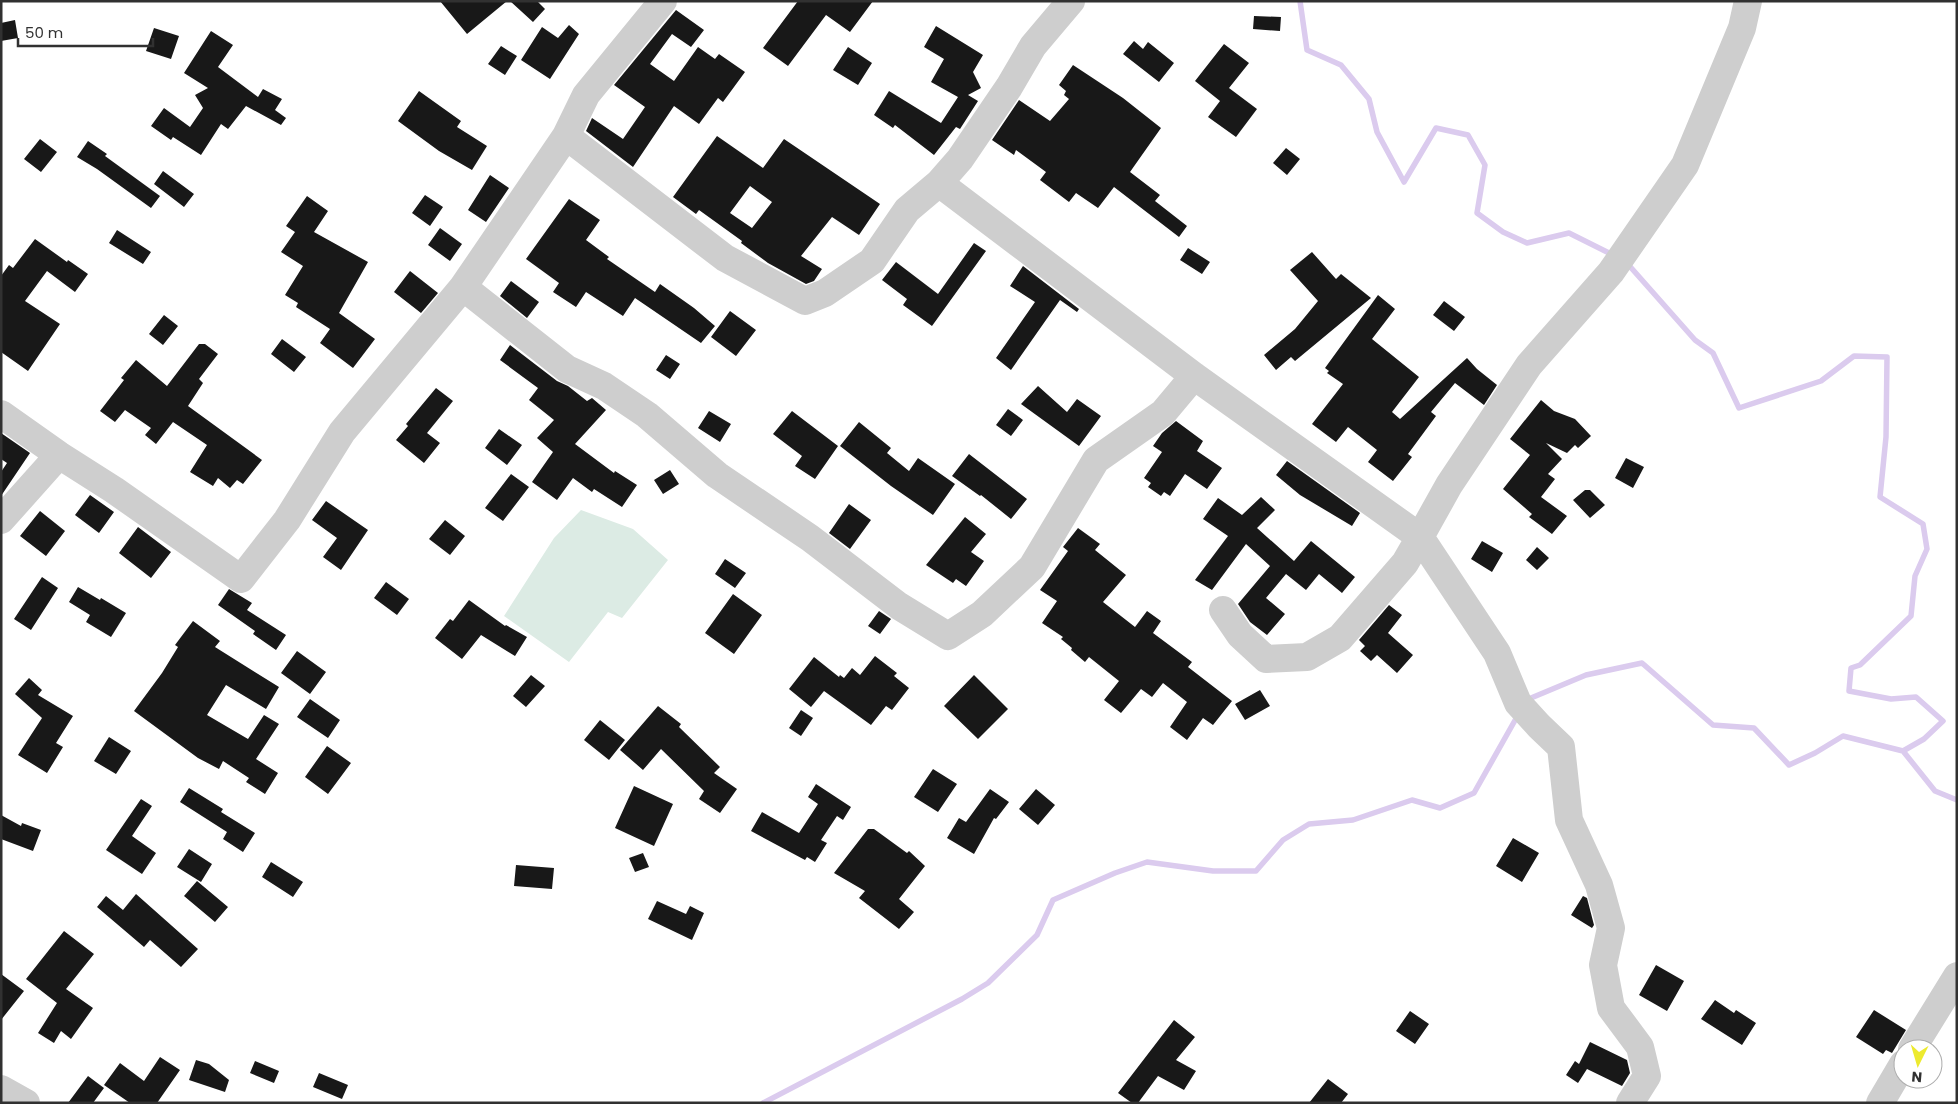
<svg xmlns="http://www.w3.org/2000/svg" width="1958" height="1104" font-family="Poppins,sans-serif">
	<style>
		.green { fill: #dcebe4 }
		.lines { fill: none; stroke-linecap: round; stroke-linejoin: round }
		.stream { stroke: #dbcbee; stroke-width: 5.5 }
		.building { fill: #181818; fill-rule: evenodd }
		.minor { stroke: #cecece; stroke-width: 28 }
	</style>
	<rect width="100%" height="100%" fill="#fff"/>
	<path class="green" d="M581,510L633,529L668,560L622,618L608,612L569,662L504,616L554,538Z"/>
	<g class="lines">
		<path class="stream" d="M1300,1L1307,50L1341,65L1369,99L1377,132L1404,182L1436,128L1468,135L1485,165L1477,213L1503,232L1527,243L1569,233L1613,255
			M1626,262L1695,340L1713,353L1739,408L1821,381L1854,356L1887,357L1886,437L1880,497L1923,524L1927,549L1915,576L1911,616L1860,665L1851,668L1849,691L1891,699L1916,697L1943,721L1924,739L1903,751
			M1527,703L1531,698L1586,675L1642,663L1713,725L1754,728L1789,765L1815,753L1843,736L1903,751L1935,791L1957,800
			M763,1103L962,999L988,983L1037,935L1053,900L1115,873L1147,862L1213,871H1256L1283,840L1309,824L1353,820L1412,800L1440,808L1474,793L1518,715"/>
	</g>
	<path class="building" d="M440,1H507L467,34Z
		M510,1H537L545,9L533,22Z
		M798,1H873L850,32L826,15L788,66L763,48Z
		M676,10L704,30L691,47L672,34L650,64L674,81L698,47L715,59L719,54L745,72L723,102L718,98L699,124L674,106L633,167L586,131L592,118L623,139L645,107L614,85Z
		M1254,16L1281,17L1280,31L1253,29Z
		M15,20L18,38L1,41V23Z
		M569,25L579,34L550,79L521,60L542,27L558,38Z
		M936,26L983,55L973,72L981,88L968,95L978,101L960,129L956,127L934,155L895,125L893,128L874,115L889,91L941,123L958,97L931,82L944,59L924,47Z
		M154,28L179,36L171,59L146,51Z
		M211,31L233,45L218,67L258,97L263,89L282,99L275,110L286,118L281,125L246,106L228,129L221,124L201,155L173,137L171,140L151,126L164,108L190,127L203,108L195,95L208,88L184,73Z
		M1134,41L1143,49L1148,42L1174,63L1159,82L1123,54Z
		M1224,44L1249,63L1229,88L1257,109L1236,137L1208,117L1220,101L1195,81Z
		M501,46L517,56L505,75L488,64Z
		M848,47L872,63L858,85L833,70Z
		M1073,65L1123,98L1161,128L1130,172L1160,195L1155,201L1187,226L1179,237L1114,187L1098,208L1076,193L1069,202L1040,180L1046,172L1016,150L1014,155L992,140L1019,100L1050,121L1069,99L1064,95L1066,91L1059,85Z
		M419,91L461,121L457,127L487,146L472,170L439,151L398,121Z
		M717,136L763,168L784,139L880,204L859,235L832,217L801,256L822,269L814,281L806,284L768,263L741,243L742,241L699,210L696,214L673,197ZM750,186L772,202L752,228L730,213Z
		M40,139L57,152L41,172L24,159Z
		M88,141L107,154L105,156L160,196L151,208L97,169L77,157Z
		M1286,148L1300,159L1287,175L1273,163Z
		M163,171L194,194L184,207L154,184Z
		M490,175L509,188L486,222L468,210Z
		M425,195L443,207L430,226L412,213Z
		M307,196L328,211L314,232L368,262L339,313L375,339L353,368L320,343L330,329L296,307L298,303L285,295L303,266L281,252L295,232L286,226Z
		M569,199L600,220L586,240L609,257L607,259L655,292L660,284L694,308L715,326L701,343L635,298L623,316L586,292L576,307L553,292L559,283L526,259Z
		M440,228L462,244L450,261L428,245Z
		M117,230L151,252L143,264L109,243Z
		M35,239L67,262L68,260L88,274L75,292L47,271L25,301L60,324L28,371L1,352V276L9,265L13,268Z
		M974,243L986,251L932,326L903,305L907,299L882,280L896,262L938,294Z
		M1188,248L1210,262L1202,274L1180,260Z
		M1312,252L1336,279L1341,274L1371,298L1295,361L1291,357L1276,370L1264,355L1295,329L1318,301L1290,270Z
		M1023,266L1079,309L1077,312L1060,300L1011,370L996,358L1035,302L1010,286Z
		M410,271L438,293L421,313L394,292Z
		M511,281L539,302L527,318L500,296Z
		M1378,295L1395,309L1372,339L1419,377L1392,412L1400,419L1467,358L1477,369L1497,385L1484,405L1455,383L1431,412L1436,416L1408,454L1412,457L1393,481L1368,462L1377,450L1348,427L1336,442L1312,424L1343,384L1327,373L1329,371L1325,368Z
		M1444,301L1465,317L1454,331L1433,315Z
		M730,311L756,330L736,356L711,337Z
		M164,315L178,326L163,345L149,334Z
		M282,339L306,357L294,372L271,354Z
		M199,344H205L218,354L199,379L203,383L188,406L262,460L243,484L237,480L230,488L218,478L213,486L190,472L207,445L173,422L156,444L145,435L151,428L125,410L115,422L100,411L124,380L121,378L136,360L167,386Z
		M510,345L557,381L568,386L587,401L592,398L606,410L575,444L614,473L615,471L637,485L622,507L594,489L592,492L573,478L557,500L532,482L553,452L537,438L554,420L529,400L538,388L500,360Z
		M666,355L680,364L670,379L656,370Z
		M1038,386L1067,412L1077,399L1101,416L1079,446L1021,404Z
		M436,388L453,401L427,433L440,443L424,463L396,440L408,426L406,424Z
		M1541,400L1554,411L1575,419L1591,436L1578,448L1575,445L1567,453L1546,443L1562,459L1548,474L1555,479L1541,497L1567,516L1552,534L1529,517L1532,514L1503,489L1530,455L1510,439Z
		M1008,409L1023,420L1011,436L996,425Z
		M709,411L731,424L720,442L698,428Z
		M792,411L838,446L815,479L795,466L802,456L773,434Z
		M1176,421L1203,441L1197,451L1222,468L1207,489L1185,474L1170,496L1164,492L1161,496L1148,487L1151,483L1144,478L1162,452L1153,446L1162,433Z
		M859,422L891,448L887,453L909,471L918,458L955,484L933,515L891,486L840,446Z
		M499,429L522,445L507,465L485,448Z
		M1,433L30,453L1,496V472L7,463L1,459Z
		M969,454L1027,499L1011,519L981,495L980,496L952,476Z
		M1626,458L1644,467L1633,488L1615,478Z
		M1287,461L1360,513L1352,526L1300,495L1276,475Z
		M670,470L679,484L663,494L654,480Z
		M511,474L529,487L503,521L485,508Z
		M1585,490H1590L1605,505L1590,518L1573,500Z
		M90,495L114,512L99,533L75,515Z
		M1261,497L1275,510L1257,528L1294,561L1311,541L1355,577L1342,593L1319,574L1306,590L1286,574L1266,598L1285,614L1267,635L1250,622L1238,604L1270,566L1246,544L1212,590L1195,580L1228,536L1203,519L1218,498L1242,515Z
		M326,501L368,530L341,570L323,557L337,538L312,520Z
		M849,504L871,520L850,549L829,533Z
		M40,511L65,531L46,556L20,536Z
		M965,517L986,534L971,552L984,561L966,586L956,579L953,583L926,565Z
		M445,520L465,536L450,555L429,539Z
		M138,527L171,552L151,578L119,553Z
		M1078,528L1100,544L1095,550L1126,575L1103,602L1135,627L1147,611L1161,621L1153,633L1192,662L1188,667L1232,701L1213,725L1203,718L1187,740L1170,727L1187,702L1163,683L1152,697L1141,689L1121,713L1104,700L1119,681L1089,657L1085,662L1071,650L1072,648L1061,639L1063,637L1042,623L1057,601L1040,590L1068,551L1063,547Z
		M1482,541L1503,553L1492,572L1471,559Z
		M1537,547L1549,558L1537,570L1526,560Z
		M725,559L746,573L735,588L715,574Z
		M42,577L58,588L31,630L14,619Z
		M386,582L409,599L397,615L374,598Z
		M78,587L100,600L101,598L126,613L111,637L86,622L90,615L69,602Z
		M229,589L252,603L247,610L286,635L276,650L253,634L255,631L218,605Z
		M733,594L762,615L734,654L705,633Z
		M469,600L505,626L506,625L527,637L515,656L481,635L462,659L435,638L450,619L453,621Z
		M1389,605L1402,615L1388,633L1413,655L1397,673L1377,655L1371,661L1360,651L1365,646L1359,640Z
		M879,611L891,619L880,634L868,626Z
		M193,621L220,641L215,647L279,687L266,709L226,685L207,715L248,739L264,715L279,724L256,759L278,773L265,794L246,782L249,778L223,761L219,769L198,758L134,711L162,673L178,647L175,645Z
		M297,651L326,672L310,694L281,673Z
		M875,656L897,673L894,676L909,688L892,710L886,706L871,725L824,691L811,707L789,689L814,657L839,677L840,675L844,678L852,668L860,675Z
		M531,675L545,686L526,707L513,696Z
		M974,675L1008,709L978,739L944,706Z
		M29,678L42,690L38,695L73,716L56,743L63,747L47,773L18,755L42,718L15,694Z
		M1260,690L1270,706L1245,720L1235,704Z
		M310,699L340,720L328,738L297,717Z
		M658,706L681,724L679,727L720,767L714,773L737,789L720,813L699,799L704,791L661,749L643,770L620,750Z
		M801,710L813,718L801,736L789,728Z
		M600,720L625,740L609,760L584,740Z
		M109,737L131,751L116,774L94,761Z
		M327,746L351,763L328,794L305,777Z
		M933,769L957,784L938,812L914,797Z
		M816,784L851,807L843,820L837,816L821,840L827,843L815,862L807,857L805,860L751,831L762,812L799,833L818,804L808,797Z
		M634,786L673,804L654,846L615,828Z
		M189,788L223,809L221,812L255,833L243,852L223,839L227,832L180,802Z
		M990,789L1009,802L996,819L994,818L974,854L947,838L959,818L966,822Z
		M1036,789L1055,805L1038,825L1019,809Z
		M141,799L152,806L132,836L156,853L142,874L106,850Z
		M1,815L21,826L22,823L41,830L33,851L1,839Z
		M868,829H874L907,853L909,851L925,866L899,899L914,912L899,929L859,898L865,891L834,873Z
		M1513,838L1539,853L1522,882L1496,866Z
		M189,849L212,864L201,882L177,867Z
		M643,853L649,867L635,872L629,858Z
		M271,862L303,882L293,897L262,877Z
		M516,865L554,868L552,889L514,886Z
		M197,881L228,907L215,922L184,896Z
		M136,894L198,949L181,967L150,940L144,947L97,907L106,896L123,910Z
		M1583,896L1587,898L1594,925L1592,928L1571,915Z
		M657,901L686,914L690,906L704,913L692,940L648,919Z
		M64,931L94,954L66,989L93,1008L71,1039L61,1031L54,1043L38,1033L57,1003L26,979Z
		M1656,965L1684,981L1667,1011L1639,995Z
		M1,974L24,991L1,1020Z
		M1715,1000L1734,1013L1736,1010L1756,1023L1742,1045L1701,1019Z
		M1874,1010L1906,1030L1892,1053L1886,1050L1883,1054L1856,1037Z
		M1410,1011L1429,1024L1415,1044L1396,1031Z
		M1174,1020L1195,1037L1176,1060L1196,1071L1184,1090L1158,1076L1138,1103H1132L1118,1093Z
		M1590,1042L1627,1060L1630,1073L1622,1086L1587,1069L1578,1083L1566,1075L1575,1061L1579,1064Z
		M160,1057L180,1070L157,1103H130L104,1085L120,1063L144,1081Z
		M196,1060L209,1064L229,1080L225,1092L189,1080Z
		M255,1061L279,1071L274,1083L250,1073Z
		M319,1073L348,1085L342,1099L313,1087Z
		M88,1076L104,1088L93,1103H68Z
		M1328,1079L1348,1094L1341,1103H1309Z"/>
	<g class="lines">
		<path class="minor" d="M566,136L725,258L805,301L825,293L872,261L907,210L939,183L960,159L1009,87L1033,46L1071,1
			M939,183L1194,376L1420,537L1449,485L1529,365L1611,272L1685,165L1742,28L1748,1
			M463,287L567,369L604,386L647,415L717,475L810,538L899,606L948,636L982,614L1032,567L1096,460L1163,413L1194,376
			M1,414L59,455L114,490L241,579L287,520L342,432L463,287L566,136L586,95L663,1
			M1,520L59,455
			M1223,610L1240,635L1266,659L1307,657L1340,638L1405,563L1420,537L1497,653L1518,703L1539,726L1561,747L1569,820L1599,885L1611,928L1603,965L1611,1008L1640,1047L1647,1076L1630,1103
			M1912,1049L1957,976
			M1,1089L26,1103
			M1880,1103L1903,1064"/>
	</g>
	<rect width="1958" height="1104" fill="none" stroke="#313131" stroke-width="5"/>
	<g transform="translate(1918 1064) rotate(185)"><circle r="24" fill="#ffffff" stroke="#adadad"/>
	<path d="M0-4L9 19L0 12L-9 19Z" fill="#edea2f"/>
	<text y="-8" font-size="14" font-weight="bold" text-anchor="middle" fill="#313131">N</text>
	</g>
	<path d="M18 38v8h135v-8" fill="none" stroke="#313131" stroke-width="2.5"/>
	<text x="25" y="38" font-size="15" fill="#313131" stroke="#ffffff" stroke-width="4" paint-order="stroke">50 m</text>
</svg>
